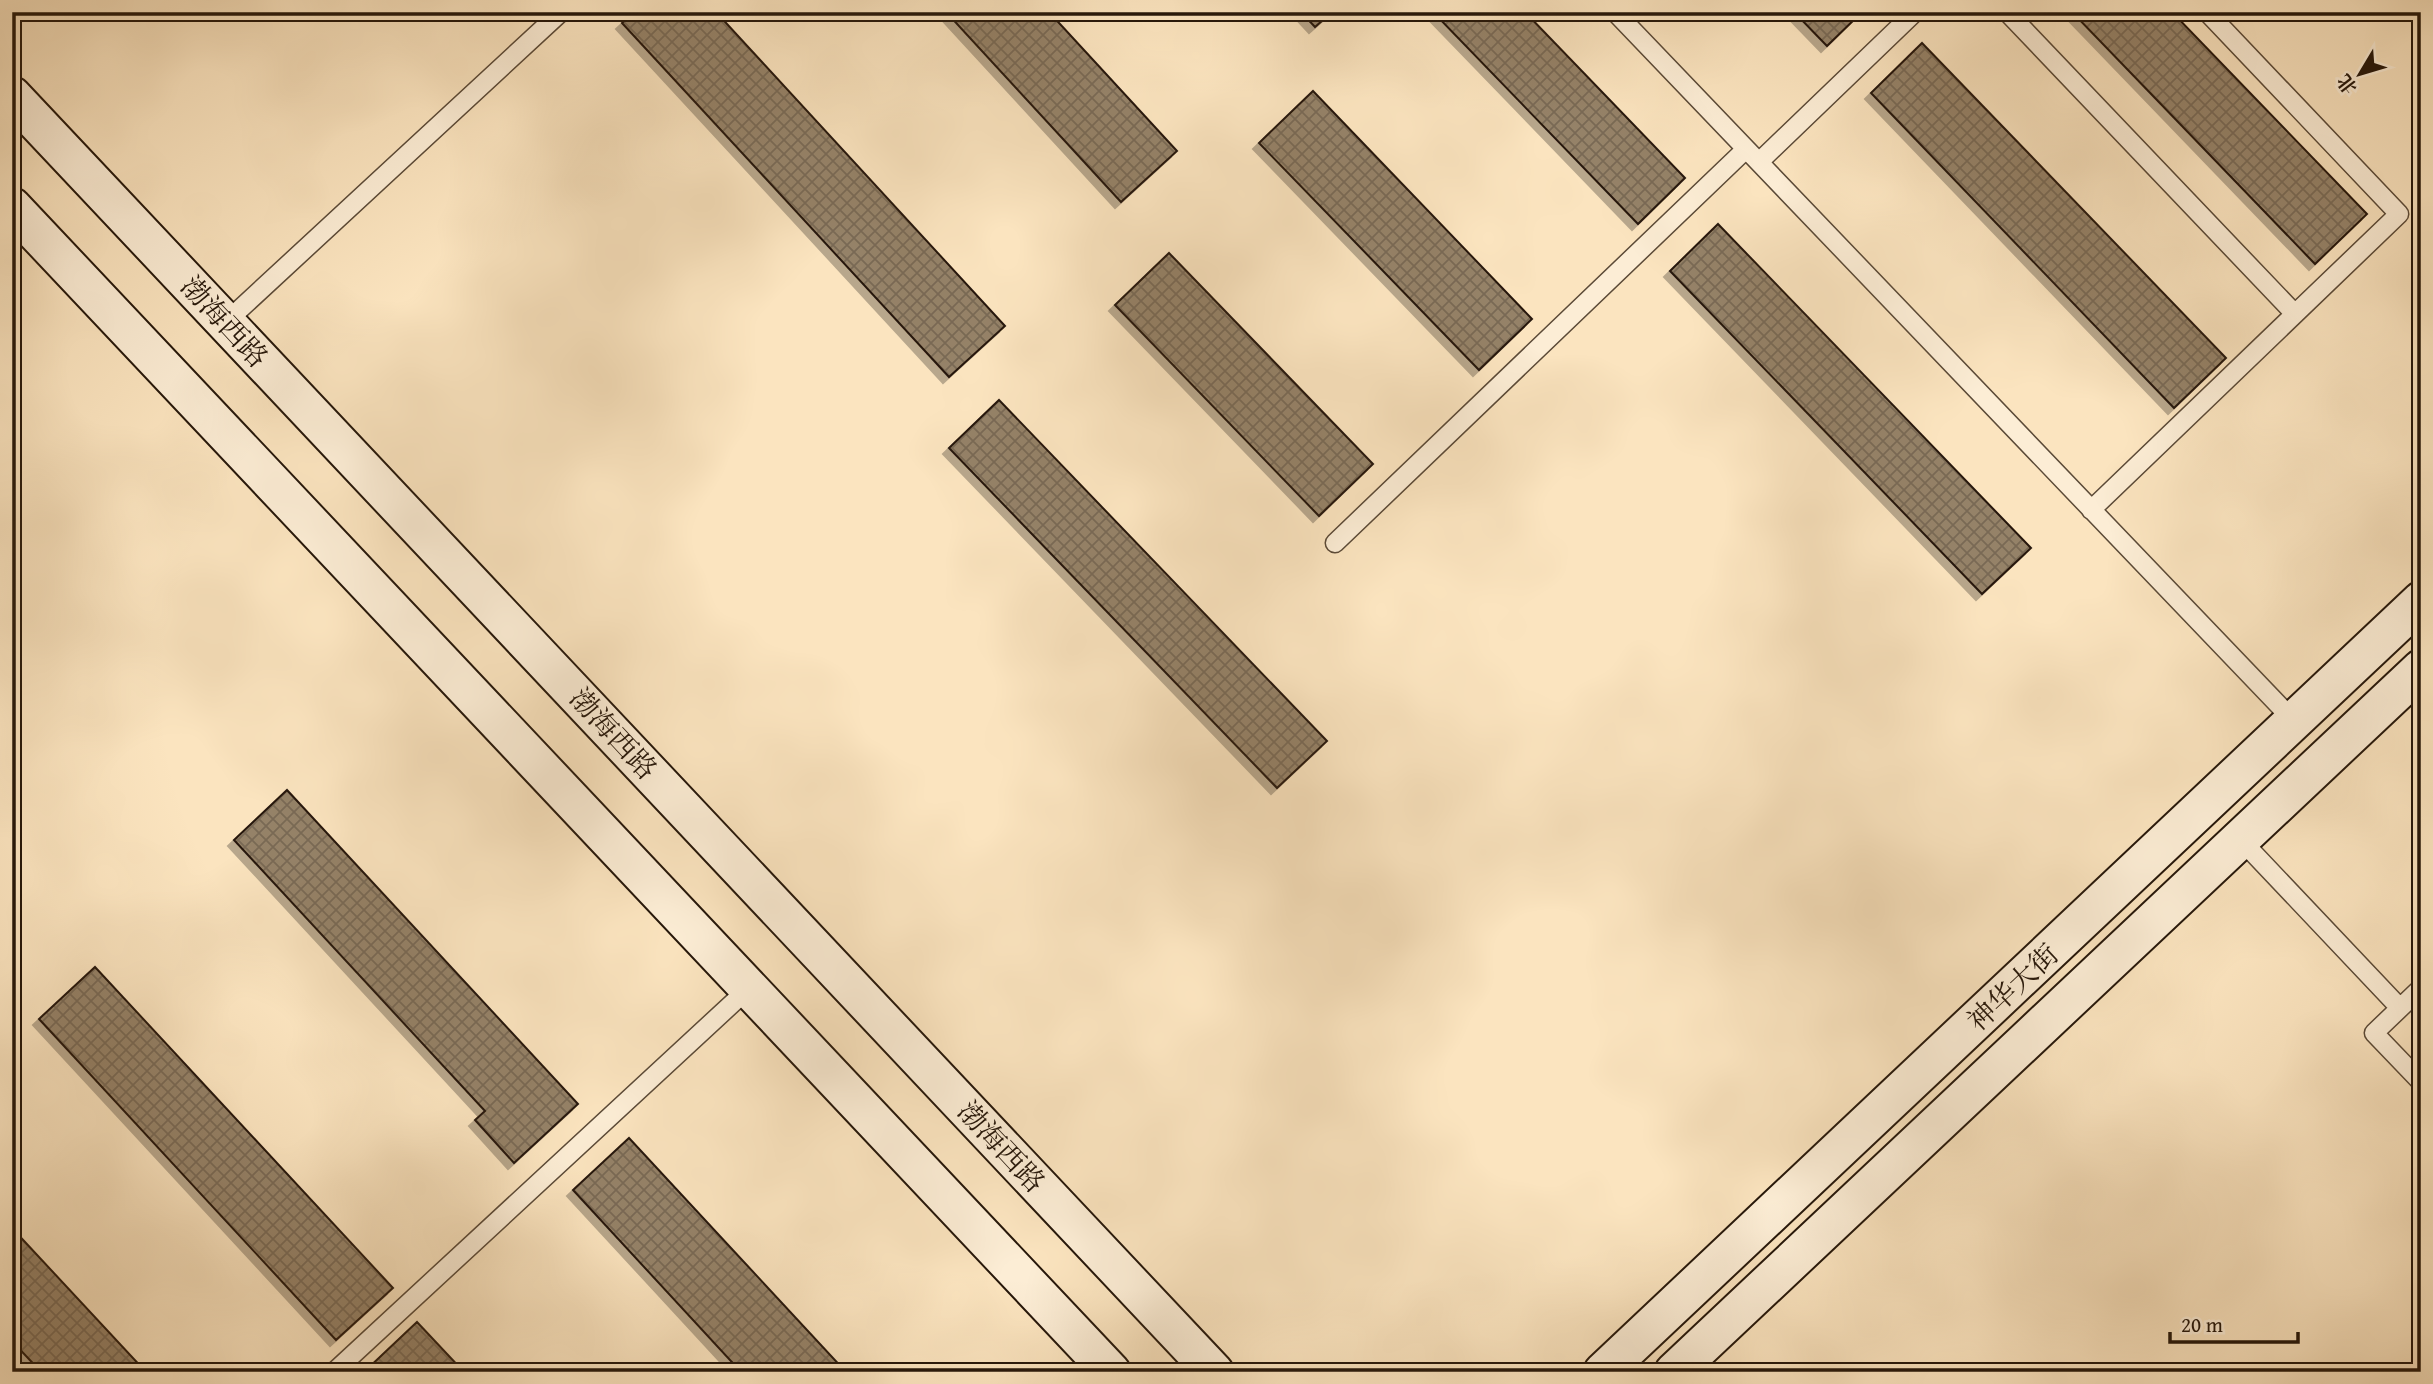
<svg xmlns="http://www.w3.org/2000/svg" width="2433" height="1384" font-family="'Gentium Book Plus','Noto Serif SC',serif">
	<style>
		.building { fill: url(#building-cross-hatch); stroke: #26170a; stroke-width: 2; filter: url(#shadow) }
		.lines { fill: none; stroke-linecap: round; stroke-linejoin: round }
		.lane-casing { stroke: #5b4a37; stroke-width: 21 }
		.secondary-casing { stroke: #26170a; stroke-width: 42 }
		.lane { stroke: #fcedd5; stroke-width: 18 }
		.secondary { stroke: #fcedd5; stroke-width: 38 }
		.labels { text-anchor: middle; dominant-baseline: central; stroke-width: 7; stroke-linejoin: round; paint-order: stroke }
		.street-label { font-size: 28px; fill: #26170a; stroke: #fcedd5 }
	</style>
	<defs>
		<pattern id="building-cross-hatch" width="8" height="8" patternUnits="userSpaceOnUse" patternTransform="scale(1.75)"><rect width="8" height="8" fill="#958268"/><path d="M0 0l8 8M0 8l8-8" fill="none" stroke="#796954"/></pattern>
		<filter id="shadow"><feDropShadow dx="-6" dy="6" stdDeviation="0" flood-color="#0004"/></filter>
	</defs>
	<rect width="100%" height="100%" fill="#fbe4bf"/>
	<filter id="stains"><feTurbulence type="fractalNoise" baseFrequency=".00286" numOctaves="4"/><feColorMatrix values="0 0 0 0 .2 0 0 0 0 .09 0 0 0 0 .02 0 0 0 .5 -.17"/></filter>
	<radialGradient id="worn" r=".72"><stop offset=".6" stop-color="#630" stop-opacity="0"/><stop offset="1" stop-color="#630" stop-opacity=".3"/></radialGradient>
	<path class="building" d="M634,12H716L1005,326L949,377L622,23Z
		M946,12H1049L1177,151L1121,202Z
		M1301,12H1332L1315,27Z
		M1433,12H1525L1685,178L1638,224Z
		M1794,12H1862L1827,46Z
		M2072,12H2172L2367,214L2315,264Z
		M1922,43L2226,358L2174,408L1871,93Z
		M1313,91L1532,319L1479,370L1259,143Z
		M1718,224L2031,548L1982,594L1670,271Z
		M1169,253L1373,464L1319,516L1115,305Z
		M999,400L1327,741L1277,788L949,448Z
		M287,790L578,1104L514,1163L475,1120L485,1111L234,840Z
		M95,967L393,1288L336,1340L39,1019Z
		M629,1138L846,1372H741L573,1190Z
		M12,1228L146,1372H41L12,1341Z
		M417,1322L464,1372H364Z"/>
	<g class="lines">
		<g class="lane-casing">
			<path id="lane" d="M1615,12L2294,721
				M2007,12L2295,314
				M1759,162L1915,12
				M226,322L561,12
				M2091,510L2399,214L2207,12
				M1335,543L1746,149
				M2240,839L2400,1008
				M2421,988L2374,1033L2421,1082
				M334,1372L749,988"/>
		</g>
		<g class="secondary-casing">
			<path id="secondary" d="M12,96L1214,1372
				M12,207L1111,1372
				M1603,1372L2421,601
				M1674,1372L2421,669"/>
		</g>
		<use href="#lane" class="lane"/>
		<use href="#secondary" class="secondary"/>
	</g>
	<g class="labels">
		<g class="street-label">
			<text transform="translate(225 321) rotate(47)">渤海西路</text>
			<text transform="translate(614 733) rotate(47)">渤海西路</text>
			<text transform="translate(2012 987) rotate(-43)">神华大街</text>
			<text transform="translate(1002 1146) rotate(47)">渤海西路</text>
		</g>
	</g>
	<rect width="2433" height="1384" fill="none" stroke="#fbe4bf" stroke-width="42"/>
	<rect x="14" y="14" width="2405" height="1356" fill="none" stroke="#26170a" stroke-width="3.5"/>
	<rect x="21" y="21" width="2391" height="1342" fill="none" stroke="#26170a" stroke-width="2"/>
	<g transform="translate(2360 74) rotate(232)" stroke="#fcedd5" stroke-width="5" paint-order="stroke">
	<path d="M0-5L12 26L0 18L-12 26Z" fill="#26170a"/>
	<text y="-10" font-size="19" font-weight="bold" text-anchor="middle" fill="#26170a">北</text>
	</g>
	<path d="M2170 1332v10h128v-10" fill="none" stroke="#26170a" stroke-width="3.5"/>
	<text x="2181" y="1332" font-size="21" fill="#26170a" stroke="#fcedd5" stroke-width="5" paint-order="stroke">20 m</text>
	<rect width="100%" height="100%" filter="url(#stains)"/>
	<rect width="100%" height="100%" fill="url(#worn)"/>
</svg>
